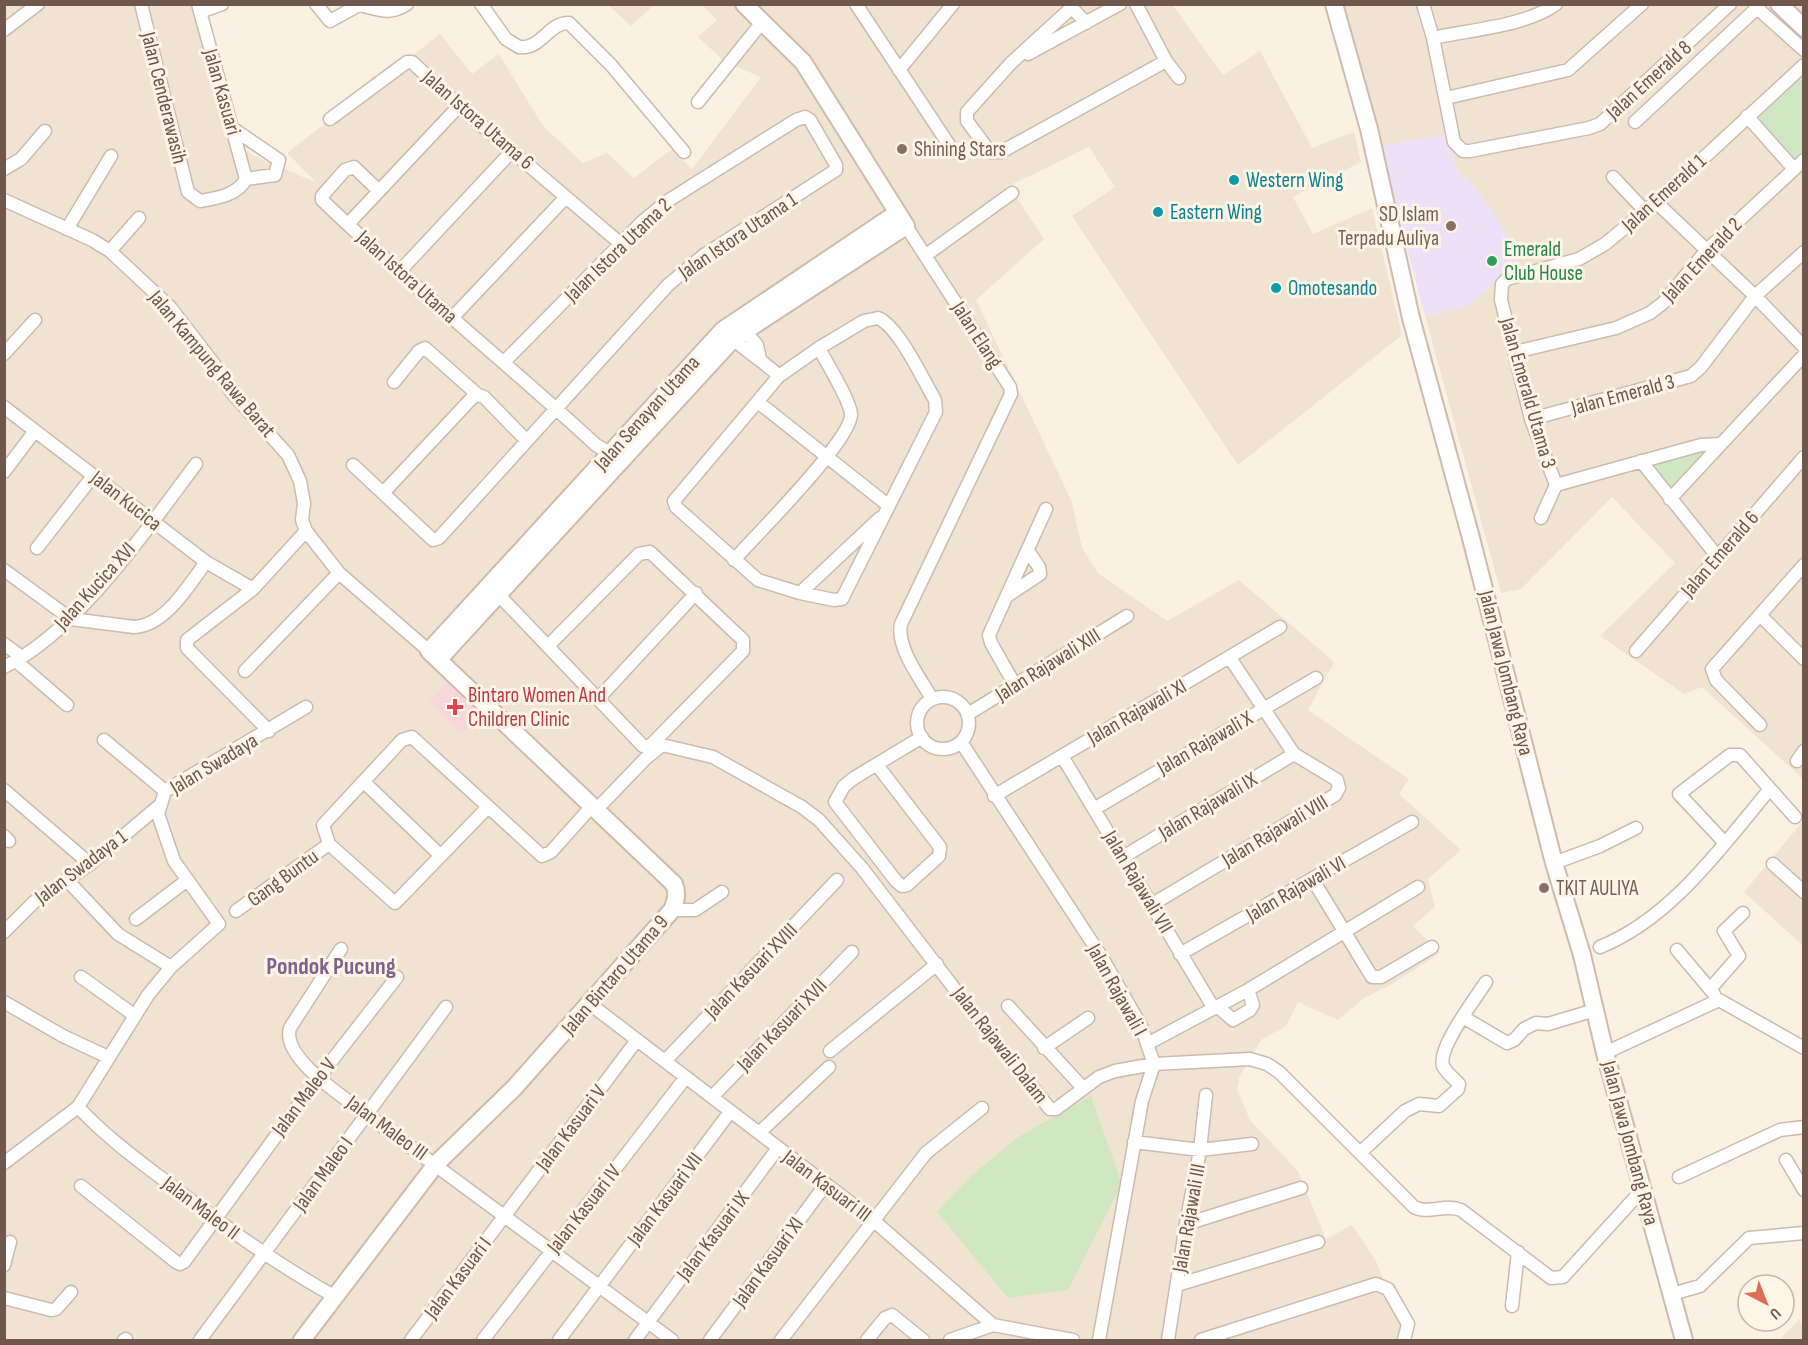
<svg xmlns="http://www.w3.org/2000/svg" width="1808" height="1345" font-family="'Sofia Sans Condensed',sans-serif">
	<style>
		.residential { fill: #f1e3d2 }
		.education { fill: #eee0f6 }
		.medical { fill: #f7d7da }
		.green { fill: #d1e6c3 }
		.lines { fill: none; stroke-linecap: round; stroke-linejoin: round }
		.street-casing { stroke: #ccbbad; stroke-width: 15 }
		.secondary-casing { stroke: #cfbbab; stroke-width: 20 }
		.street { stroke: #fff; stroke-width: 12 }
		.secondary { stroke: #fff; stroke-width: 16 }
		.education-dot { fill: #8d6e63; stroke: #fdf5e8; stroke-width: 2 }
		.culture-dot { fill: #0f9aa8; stroke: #fdf5e8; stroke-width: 2 }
		.leisure-dot { fill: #2e9e5b; stroke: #fdf5e8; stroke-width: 2 }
		.health-dot { fill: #e0444e; stroke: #fdf5e8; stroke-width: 2 }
		.labels { text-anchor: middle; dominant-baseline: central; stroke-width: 6; stroke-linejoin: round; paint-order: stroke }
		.street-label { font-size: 21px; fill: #6f584b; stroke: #fdf5e8 }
		.education-label { font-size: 21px; fill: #785e54; stroke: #fdf5e8; text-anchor: start }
		.culture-label { font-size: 21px; fill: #0d838f; stroke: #fdf5e8; text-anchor: start }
		.leisure-label { font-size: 21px; fill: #27864d; stroke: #fdf5e8; text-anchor: start }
		.health-label { font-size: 21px; fill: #be3a42; stroke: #fdf5e8; text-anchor: start }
		.quarter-label { font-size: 24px; font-weight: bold; fill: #7e638c; stroke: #fdf5e8 }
	</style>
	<rect width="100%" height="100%" fill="#faf1e3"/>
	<path class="residential" d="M5,5H196L233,138L252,155L317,183L287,153L440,34L472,74L499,54L543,126L583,163L607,153L634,178L672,149L692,169L761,77L725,62L698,37L717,20L702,5H1173L1223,75L1260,51L1312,148L1354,132L1361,162L1293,197L1313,234L1372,208L1402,335L1238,465L1072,216L1115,187L1089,147L1009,186L1044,239L976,300L1072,502L1082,548L1098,573L1167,621L1239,580L1334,662L1308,710L1409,779L1399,794L1461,850L1428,879L1435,907L1413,926L1440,953L1392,984L1364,998L1338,1020L1298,1002L1286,1026L1261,1040L1239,1078L1237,1089L1250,1120L1298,1171L1326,1239L1352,1225L1376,1261L1405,1334L1400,1340H5Z
		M608,5H654L631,26Z
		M1344,5H1803V779L1702,687L1684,694L1600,636L1675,563L1612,497L1521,589L1501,593L1425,316L1468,306L1481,194L1456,169L1448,134L1380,146Z
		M1803,821V946L1744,892Z
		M1799,1319L1803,1326V1340H1780Z"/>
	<path class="education" d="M1448,134L1456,169L1481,194L1522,257L1468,306L1425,316L1380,146Z"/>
	<path class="medical" d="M449,681L482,713L461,734L429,701Z"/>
	<path class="green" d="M1795,74L1803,83V160L1794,169L1747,116Z
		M1721,444L1670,499L1641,461Z
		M1091,1096L1122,1184L1068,1290L1008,1298L937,1212L971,1176L1018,1137Z"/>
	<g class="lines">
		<g class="street-casing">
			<path id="street" d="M141,4L188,192L200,201C217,198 238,195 246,179
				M198,4L246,179
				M316,4L330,21L359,5C378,9 389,16 407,4
				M481,4L506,39L519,47C541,50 549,22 569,23L611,65L684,152
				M856,4L951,148
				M1136,4L1166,61L1179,78
				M1423,4L1433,38L1454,142L1463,151H1470L1589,128L1600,124L1730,4
				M200,12L222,4
				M1086,23L1074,10H1069L1011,63L967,112V121L990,152H1001L1166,61
				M4,30L38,4
				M1433,38C1468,30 1527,26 1556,4
				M1028,54L1120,4
				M899,70L953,4
				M1446,98L1568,70L1642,4
				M698,102L763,21
				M1747,116L1794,169
				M330,119L407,62H412L459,106L621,244
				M1635,122L1757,8L1804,50
				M232,128L279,160L275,175L246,179
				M4,169L21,159L45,131
				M1613,177L1645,211
				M379,191L354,167L345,170L322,196V200C410,285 506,362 596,445L611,454
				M4,200L92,240L110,251L170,307L214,364L232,393L288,455L300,481L304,503L302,520L306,531L339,573L429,651
				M1656,202L1755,296L1804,347
				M348,224L459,106
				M906,226L1010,387L1011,394L901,624C896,648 921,679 932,699
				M67,229L111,156
				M110,251L139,218
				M926,255L1012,193
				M400,271L512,151
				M452,318L566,197
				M878,318C899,327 922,378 935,400L936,412L842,599L834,600L800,593L758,580L676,507L674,501L779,376L819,348L864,321Z
				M741,327L757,345L760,359
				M727,334C744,350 762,360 779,376
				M1515,352L1616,328L1650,313L1663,303L1706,251L1804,160
				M4,354L35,320
				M394,382L419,351L425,348L478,395L484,397L526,440
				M758,402L889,506
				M4,407L206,562L253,589
				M1531,419L1691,376L1701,367L1755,296L1804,252
				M1641,461L1717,556
				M353,465L433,540L439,538L668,285L704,255L836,170V165L810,120L805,117L796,120L666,202L642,222L504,362
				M4,472L35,431
				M1556,485L1531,419L1501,300L1502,284L1507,279L1579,259L1605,244L1656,202L1804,65
				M1556,485L1701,445L1721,444
				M383,493L472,398L478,395
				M1670,499L1804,355
				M1541,518L1556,485
				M37,548L93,476
				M734,560C754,537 853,439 851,414C850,400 826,362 819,348
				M4,570L71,619L134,627C165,626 189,585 206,562
				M494,590L643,746H650L743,651V640L650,552L639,554L548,646
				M800,593L880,518
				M1007,596L1040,574L1039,567L1028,551
				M1760,615L1804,659
				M4,644L22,657
				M1636,651L1804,457
				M16,661L67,705
				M4,667C76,633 148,528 196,464
				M245,671L339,573
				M1015,685L991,643L989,635L1046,509
				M917 723a26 26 0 1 1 52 0a26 26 0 1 1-52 0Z
				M599,698L696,593
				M968,714L1127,616
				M1760,725L1716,680L1712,669L1804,565
				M269,731L187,648V640L253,589L306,531
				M104,740L165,791
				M961,742L1101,956L1141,1026L1154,1064L1142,1101L1099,1340
				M1062,756L1213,1007
				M1797,761L1804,751
				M877,765L940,847L939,856L907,885L902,886L896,881L835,802L844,786L854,778L922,737
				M364,782L441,856
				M4,790L90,864
				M994,796L1280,627
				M488,807L395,903L329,844L323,825L402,740L412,737L542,856L551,852L592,806
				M1094,809L1316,678
				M596,810L645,759L662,745L713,757L802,807L819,820L862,868L980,1022L1050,1109H1056L1099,1077L1115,1071L1154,1064L1250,1059L1267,1064L1279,1072L1414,1207C1428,1215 1445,1203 1461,1210L1551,1278L1563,1277L1642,1190
				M4,836L9,841
				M1725,843L1679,794L1730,755H1740L1795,817
				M1123,857L1294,754
				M1554,863L1600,846L1636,828
				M1773,864L1804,892
				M67,880L118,934L171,967
				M1313,880L1372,977H1381L1432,947
				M1151,905L1335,795L1339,788L1337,780L1294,754L1230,658
				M672,910H695L722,892
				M236,911L329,844
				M136,919L186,881
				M4,932L34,902L90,864L160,805
				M1600,947C1672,918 1721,847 1770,789
				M341,949L290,1028C281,1058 344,1097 366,1114L672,1340
				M1677,950L1714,994
				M1180,954L1412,822
				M81,977L134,1015
				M1710,989L1739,956L1724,931L1743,913
				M4,1002L63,1036L108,1057
				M590,1004L873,1220L993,1325L1073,1340
				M1008,1006L1083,1088
				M1217,1006L1233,1020L1250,1010L1253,1005L1248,990
				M1463,1017L1507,1043L1514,1040L1524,1029L1536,1023L1548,1024L1595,1010
				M1147,1044L1248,990L1418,887
				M1044,1048L1088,1018
				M830,1051L937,964
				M1605,1053L1719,1000L1804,1048
				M665,1061L837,880
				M712,1097L852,952
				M78,1107C106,1137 139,1161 172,1186C224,1226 276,1264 334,1296
				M759,1133L829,1067
				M1134,1142L1200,1150L1252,1144
				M1361,1152L1405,1111L1419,1104L1439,1106L1458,1089L1459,1084C1454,1079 1446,1072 1443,1066C1437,1048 1476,998 1486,982
				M1786,1160L1804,1190
				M4,1163L78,1107L148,995L171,967L219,924L174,861L158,814L165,791L306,707
				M1679,1177L1780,1130L1804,1127
				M81,1186L176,1262L180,1264L184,1262L319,1077L397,977
				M1186,1224L1301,1188
				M4,1265L10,1242
				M1177,1285L1318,1242
				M1672,1294L1700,1286L1749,1238L1804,1233
				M4,1298L51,1310L56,1309L71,1292
				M1512,1306L1518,1252
				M124,1340L126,1339
				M200,1340L446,1007
				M411,1340L637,1040
				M483,1340L686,1077
				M559,1340L730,1112
				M635,1340L778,1148
				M710,1340L826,1184
				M781,1340L926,1153L982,1108
				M867,1340L885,1318L892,1315L923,1340
				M950,1340L993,1325
				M1168,1340L1186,1224L1200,1150L1206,1095
				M1201,1340L1376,1284L1388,1289L1408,1324L1404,1340"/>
		</g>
		<g class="secondary-casing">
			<path id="secondary" d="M1334,4L1369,129L1411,318L1471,538L1554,863L1582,955L1605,1053L1684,1340
				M1779,4L1804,28
				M439,659L733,339L906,226L803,62L744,4
				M302,1340L436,1164L514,1088L672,910C676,900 678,894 674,884L429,651L723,330L897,213"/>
		</g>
		<use href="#street" class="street"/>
		<use href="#secondary" class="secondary"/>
	</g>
	<g class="education-dot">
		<circle cx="902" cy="149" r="6"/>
		<circle cx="1451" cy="226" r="6"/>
		<circle cx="1544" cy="888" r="6"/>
	</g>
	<g class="culture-dot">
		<circle cx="1234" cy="180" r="6"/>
		<circle cx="1158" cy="212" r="6"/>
		<circle cx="1276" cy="288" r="6"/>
	</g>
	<circle class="leisure-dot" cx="1492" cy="261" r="6"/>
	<path class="health-dot" d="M452 698h6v6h6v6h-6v6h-6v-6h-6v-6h6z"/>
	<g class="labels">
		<g class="street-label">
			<text transform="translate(1649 80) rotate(-42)">Jalan Emerald 8</text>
			<text transform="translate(222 92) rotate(74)">Jalan Kasuari</text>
			<text transform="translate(164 98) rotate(76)">Jalan Cenderawasih</text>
			<text transform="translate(478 120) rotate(41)">Jalan Istora Utama 6</text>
			<text transform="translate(1664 193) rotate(-42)">Jalan Emerald 1</text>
			<text transform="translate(738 236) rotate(-34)">Jalan Istora Utama 1</text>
			<text transform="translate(618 250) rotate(-44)">Jalan Istora Utama 2</text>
			<text transform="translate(1702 260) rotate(-47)">Jalan Emerald 2</text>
			<text transform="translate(407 277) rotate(42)">Jalan Istora Utama</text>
			<text transform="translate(977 335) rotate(57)">Jalan Elang</text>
			<text transform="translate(212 364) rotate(50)">Jalan Kampung Rawa Barat</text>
			<text transform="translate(1528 393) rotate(74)">Jalan Emerald Utama 3</text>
			<text transform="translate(1623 395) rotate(-15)">Jalan Emerald 3</text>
			<text transform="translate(647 413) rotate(-48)">Jalan Senayan Utama</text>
			<text transform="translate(126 501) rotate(38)">Jalan Kucica</text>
			<text transform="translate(1720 554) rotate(-49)">Jalan Emerald 6</text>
			<text transform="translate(95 586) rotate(-48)">Jalan Kucica XVI</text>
			<text transform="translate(1048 665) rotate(-32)">Jalan Rajawali XIII</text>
			<text transform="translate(1506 673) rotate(76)">Jalan Jawa Jombang Raya</text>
			<text transform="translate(1137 712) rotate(-30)">Jalan Rajawali XI</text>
			<text transform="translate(1205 743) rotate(-30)">Jalan Rajawali X</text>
			<text transform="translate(214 764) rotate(-31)">Jalan Swadaya</text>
			<text transform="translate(1208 806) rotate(-31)">Jalan Rajawali IX</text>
			<text transform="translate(1275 831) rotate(-31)">Jalan Rajawali VIII</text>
			<text transform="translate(81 867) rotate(-37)">Jalan Swadaya 1</text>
			<text transform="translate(283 878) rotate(-36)">Gang Buntu</text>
			<text transform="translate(1138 882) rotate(59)">Jalan Rajawali VII</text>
			<text transform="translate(1296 889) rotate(-30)">Jalan Rajawali VI</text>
			<text transform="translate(751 971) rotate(-46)">Jalan Kasuari XVIII</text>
			<text transform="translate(615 975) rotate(-49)">Jalan Bintaro Utama 9</text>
			<text transform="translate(1117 990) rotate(61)">Jalan Rajawali I</text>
			<text transform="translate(782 1025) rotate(-46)">Jalan Kasuari XVII</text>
			<text transform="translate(1000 1045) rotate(52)">Jalan Rajawali Dalam</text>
			<text transform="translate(304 1097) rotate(-53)">Jalan Maleo V</text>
			<text transform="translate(387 1128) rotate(36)">Jalan Maleo III</text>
			<text transform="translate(571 1128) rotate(-53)">Jalan Kasuari V</text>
			<text transform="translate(1630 1143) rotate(75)">Jalan Jawa Jombang Raya</text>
			<text transform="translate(323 1174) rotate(-54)">Jalan Maleo I</text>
			<text transform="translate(827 1186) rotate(37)">Jalan Kasuari III</text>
			<text transform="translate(665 1199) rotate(-53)">Jalan Kasuari VII</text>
			<text transform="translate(201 1208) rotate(37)">Jalan Maleo II</text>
			<text transform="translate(584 1209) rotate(-52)">Jalan Kasuari IV</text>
			<text transform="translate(1189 1218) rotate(-80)">Jalan Rajawali III</text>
			<text transform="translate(713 1236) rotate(-53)">Jalan Kasuari IX</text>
			<text transform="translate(768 1262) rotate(-54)">Jalan Kasuari XI</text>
			<text transform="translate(458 1278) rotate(-53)">Jalan Kasuari I</text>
		</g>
		<g class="education-label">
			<text x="914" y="149">Shining Stars</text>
			<text x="1439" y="214" text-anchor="end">SD Islam<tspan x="1439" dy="24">Terpadu Auliya</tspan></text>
			<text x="1556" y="888">TKIT AULIYA</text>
		</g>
		<g class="culture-label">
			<text x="1246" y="180">Western Wing</text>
			<text x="1170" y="212">Eastern Wing</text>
			<text x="1288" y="288">Omotesando</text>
		</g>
		<g class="leisure-label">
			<text x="1504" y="249">Emerald<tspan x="1504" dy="24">Club House</tspan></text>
		</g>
		<g class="health-label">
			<text x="468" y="695">Bintaro Women And<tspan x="468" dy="24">Children Clinic</tspan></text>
		</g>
		<g class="quarter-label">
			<text x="331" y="966">Pondok Pucung</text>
		</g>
	</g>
	<rect width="1808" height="1345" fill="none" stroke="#6f584b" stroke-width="12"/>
	<g transform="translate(1766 1303) rotate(138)"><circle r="28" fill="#fdf5e8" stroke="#c4b6a9" stroke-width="1.5"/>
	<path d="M0-4.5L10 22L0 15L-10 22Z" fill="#da7051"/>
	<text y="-9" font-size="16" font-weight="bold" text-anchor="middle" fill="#6f584b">U</text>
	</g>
</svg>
